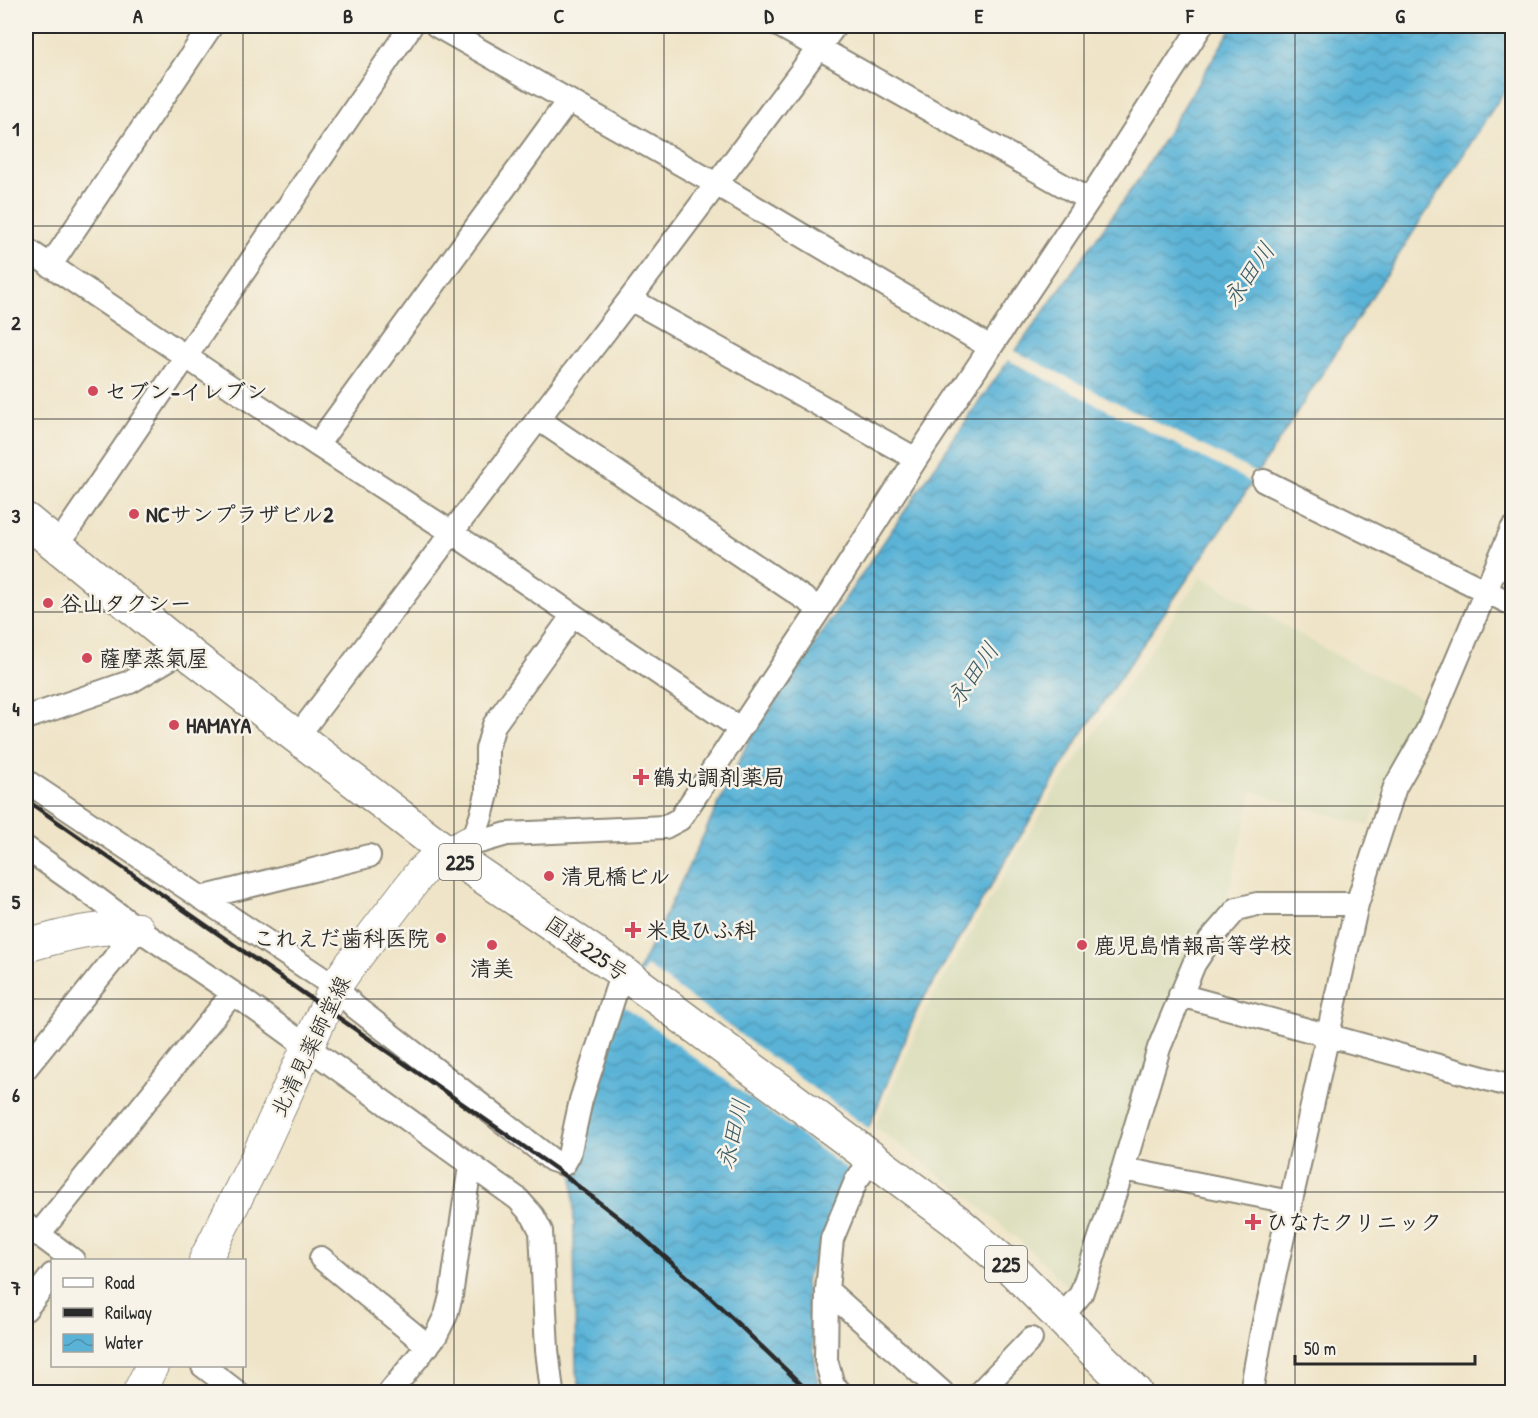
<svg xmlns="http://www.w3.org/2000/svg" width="1538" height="1418" font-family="'Patrick Hand','Klee One',sans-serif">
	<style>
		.built { fill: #dcdebc }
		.water { fill: url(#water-waves); stroke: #426f81; stroke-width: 1.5 }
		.pier { fill: #efe4c7 }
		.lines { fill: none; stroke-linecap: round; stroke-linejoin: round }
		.street-casing { stroke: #8d8879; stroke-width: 26 }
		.secondary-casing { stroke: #8d8879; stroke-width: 34 }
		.highway-casing { stroke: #8d8879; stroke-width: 36 }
		.street { stroke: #fff; stroke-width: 22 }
		.secondary { stroke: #fff; stroke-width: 32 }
		.highway { stroke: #fff; stroke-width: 33 }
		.rail { stroke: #2b2b2b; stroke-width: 4.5 }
		.grid { fill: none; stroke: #2b2b2b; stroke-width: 1.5; stroke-opacity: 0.55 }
		.poi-dot { fill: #d1495b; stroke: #f7f3e8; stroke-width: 2 }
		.labels { text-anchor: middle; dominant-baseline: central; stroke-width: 5; stroke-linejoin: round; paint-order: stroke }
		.shield { fill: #f7f3e8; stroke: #686764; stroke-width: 1.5 }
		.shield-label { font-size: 21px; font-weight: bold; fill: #2b2b2b }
		.poi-label { font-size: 22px; font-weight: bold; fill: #2b2b2b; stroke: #f7f3e8; text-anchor: start }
		.street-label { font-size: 22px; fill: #2b2b2b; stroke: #f7f3e8 }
		.water-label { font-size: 24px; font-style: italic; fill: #3b5b67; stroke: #f7f3e8 }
		.neatline { fill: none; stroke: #2b2b2b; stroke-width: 2 }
		.grid-label { font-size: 20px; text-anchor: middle; font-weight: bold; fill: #2b2b2b }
	</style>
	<defs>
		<pattern id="water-waves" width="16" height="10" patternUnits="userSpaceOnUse" patternTransform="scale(1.5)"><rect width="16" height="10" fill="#5ab3d7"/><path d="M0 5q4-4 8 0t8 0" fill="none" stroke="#4b92af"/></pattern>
	</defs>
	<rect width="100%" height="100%" fill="#f7f3e8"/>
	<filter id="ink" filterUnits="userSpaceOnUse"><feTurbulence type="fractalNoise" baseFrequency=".0167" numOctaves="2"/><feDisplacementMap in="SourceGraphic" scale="12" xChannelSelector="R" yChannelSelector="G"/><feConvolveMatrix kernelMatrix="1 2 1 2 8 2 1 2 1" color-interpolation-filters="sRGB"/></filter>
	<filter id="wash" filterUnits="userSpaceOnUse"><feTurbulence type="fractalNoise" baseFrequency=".008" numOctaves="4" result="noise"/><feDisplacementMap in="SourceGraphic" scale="24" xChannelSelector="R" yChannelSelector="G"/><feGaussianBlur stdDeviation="1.35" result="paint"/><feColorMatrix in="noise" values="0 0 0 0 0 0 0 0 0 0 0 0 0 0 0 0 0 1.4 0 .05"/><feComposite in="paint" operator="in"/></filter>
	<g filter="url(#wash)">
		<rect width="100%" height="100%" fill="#efe4c7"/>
		<path class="built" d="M1201,576L1323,648L1428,702L1386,783L1369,826L1253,792L1224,911L1080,1280L1070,1290L1040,1259L975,1202L875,1127L927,1007L1051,797Z"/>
		<path class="water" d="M1233,26H1512V79L1233,512L1079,738L918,1008L805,1282L819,1392H581L576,1372L573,1169L598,1056L749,740L979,402L1143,173Z"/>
		<path class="pier" d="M1013,350L1261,475L1255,484L1006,359Z
			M647,966L869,1129L851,1172L620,1003Z"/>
	</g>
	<g filter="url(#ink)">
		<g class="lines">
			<g class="street-casing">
				<path id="street" d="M437,26L716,184L990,347
					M780,26L1089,200
					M26,249L317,445L451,532L739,728
					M50,266L211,26
					M630,299L916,459
					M538,419L820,609
					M317,445L568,101
					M1264,481L1512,604
					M57,546L411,26
					M26,718L130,682L184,650
					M297,737L538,419L630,299L835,26
					M26,781L335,987L355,1007L552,1160L564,1164L569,1155L581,1100L622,972
					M456,844L475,834L481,817L487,794V749L494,725L573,615
					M26,848L87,891L138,929L233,993L518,1199L533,1216L541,1231L547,1350L552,1392
					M444,850L483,841L507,834L665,827L680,819L820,609L916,459L1089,200L1201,26
					M201,898L369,856
					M1180,995L1512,1086
					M26,1068L138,929
					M1123,1169L1290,1202
					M26,1225L73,1260
					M38,1235L233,993
					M321,1258L428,1346
					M827,1290L942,1392
					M26,1309L52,1275
					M1061,1318L1081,1294L1123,1169L1159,1048L1194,964L1210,940L1237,909L1257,904H1357
					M203,1366L237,1392
					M390,1392L436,1335L446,1315L451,1296L470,1166
					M840,1392L833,1385L826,1360L827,1290L832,1239L856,1181L872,1159
					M980,1392L1031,1339
					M1251,1392L1262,1331L1357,904L1395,787L1427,731L1512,529"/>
			</g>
			<g class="secondary-casing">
				<path id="secondary" d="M26,946C64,935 98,925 138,929
					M205,1260L258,1155L335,987L348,968L421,872L444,850
					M139,1392L152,1366"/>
			</g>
			<g class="highway-casing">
				<path id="highway" d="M26,520L184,650L444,850L622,972L956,1221L1014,1271L1135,1392"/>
			</g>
			<use href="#street" class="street"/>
			<use href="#secondary" class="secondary"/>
			<use href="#highway" class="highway"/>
			<path class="rail" d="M26,800L556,1169L632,1228L709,1296L809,1392"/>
		</g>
	</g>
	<path class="grid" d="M243,26V1260M454,26V1392M664,26V1392M874,26V1392M1084,26V1392M1295,26V1392M26,226H1512M26,419H1512M26,612H1512M26,806H1512M26,999H1512M26,1192H1512M243,1366V1392"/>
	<g class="poi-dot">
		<circle cx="93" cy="391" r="6"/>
		<circle cx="134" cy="514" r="6"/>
		<circle cx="48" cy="603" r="6"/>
		<circle cx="87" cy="658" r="6"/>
		<circle cx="174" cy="725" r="6"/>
		<path d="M638 768h6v6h6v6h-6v6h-6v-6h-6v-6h6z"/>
		<circle cx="549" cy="876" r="6"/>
		<path d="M630 921h6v6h6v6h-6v6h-6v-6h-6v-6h6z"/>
		<circle cx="441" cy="938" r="6"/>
		<circle cx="492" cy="945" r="6"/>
		<circle cx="1082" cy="945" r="6"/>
		<path d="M1250 1213h6v6h6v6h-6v6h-6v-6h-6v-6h6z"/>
	</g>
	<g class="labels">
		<g class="shield">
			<rect x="439" y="844" width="42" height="36" rx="4.5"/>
			<rect x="985" y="1246" width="42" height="36" rx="4.5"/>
		</g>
		<g class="shield-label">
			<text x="460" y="862">225</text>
			<text x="1006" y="1264">225</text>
		</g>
		<g class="poi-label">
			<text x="105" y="391">セブン-イレブン</text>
			<text x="146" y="514">NCサンプラザビル2</text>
			<text x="60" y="603">谷山タクシー</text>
			<text x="99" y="658">薩摩蒸氣屋</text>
			<text x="186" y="725">HAMAYA</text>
			<text x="653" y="777">鶴丸調剤薬局</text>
			<text x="561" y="876">清見橋ビル</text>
			<text x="646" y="930">米良ひふ科</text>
			<text x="429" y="938" text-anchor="end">これえだ歯科医院</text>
			<text x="1094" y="945">鹿児島情報高等学校</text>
			<text x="492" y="968" text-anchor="middle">清美</text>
			<text x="1266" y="1222">ひなたクリニック</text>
		</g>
		<g class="street-label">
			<text transform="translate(587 948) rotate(35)">国道225号</text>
			<text transform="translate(310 1046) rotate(-64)">北清見薬師堂線</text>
		</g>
		<g class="water-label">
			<text transform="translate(1248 274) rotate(-55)">永田川</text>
			<text transform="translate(972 674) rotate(-55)">永田川</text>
			<text transform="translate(732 1134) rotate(-76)">永田川</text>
		</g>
	</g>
	<rect width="1538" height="1418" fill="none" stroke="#f7f3e8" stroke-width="66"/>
	<rect x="51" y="1259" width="195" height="108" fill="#f7f3e8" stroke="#a5a39c" stroke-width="1.5"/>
	<rect x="63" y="1278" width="30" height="9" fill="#ffffff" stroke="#a5a39c" stroke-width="1.5"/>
	<text x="105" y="1289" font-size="18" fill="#2b2b2b">Road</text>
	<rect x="63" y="1308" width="30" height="9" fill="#2b2b2b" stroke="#a5a39c" stroke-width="1.5"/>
	<text x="105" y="1319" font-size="18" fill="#2b2b2b">Railway</text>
	<rect x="63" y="1334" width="30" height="18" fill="url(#water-waves)" stroke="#a5a39c" stroke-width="1.5"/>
	<text x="105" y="1349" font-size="18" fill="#2b2b2b">Water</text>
	<path d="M1295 1355v9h180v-9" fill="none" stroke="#2b2b2b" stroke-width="3"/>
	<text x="1304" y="1355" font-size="18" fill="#2b2b2b" stroke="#f7f3e8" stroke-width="4.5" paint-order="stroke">50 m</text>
	<rect x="33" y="33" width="1472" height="1352" class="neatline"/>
	<g class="grid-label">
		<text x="138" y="23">A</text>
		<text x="348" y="23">B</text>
		<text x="559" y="23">C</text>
		<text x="769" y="23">D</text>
		<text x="979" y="23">E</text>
		<text x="1190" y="23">F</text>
		<text x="1400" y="23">G</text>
		<text x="16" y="136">1</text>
		<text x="16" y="330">2</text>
		<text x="16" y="523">3</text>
		<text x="16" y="716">4</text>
		<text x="16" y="909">5</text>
		<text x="16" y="1102">6</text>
		<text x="16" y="1295">7</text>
	</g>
</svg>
